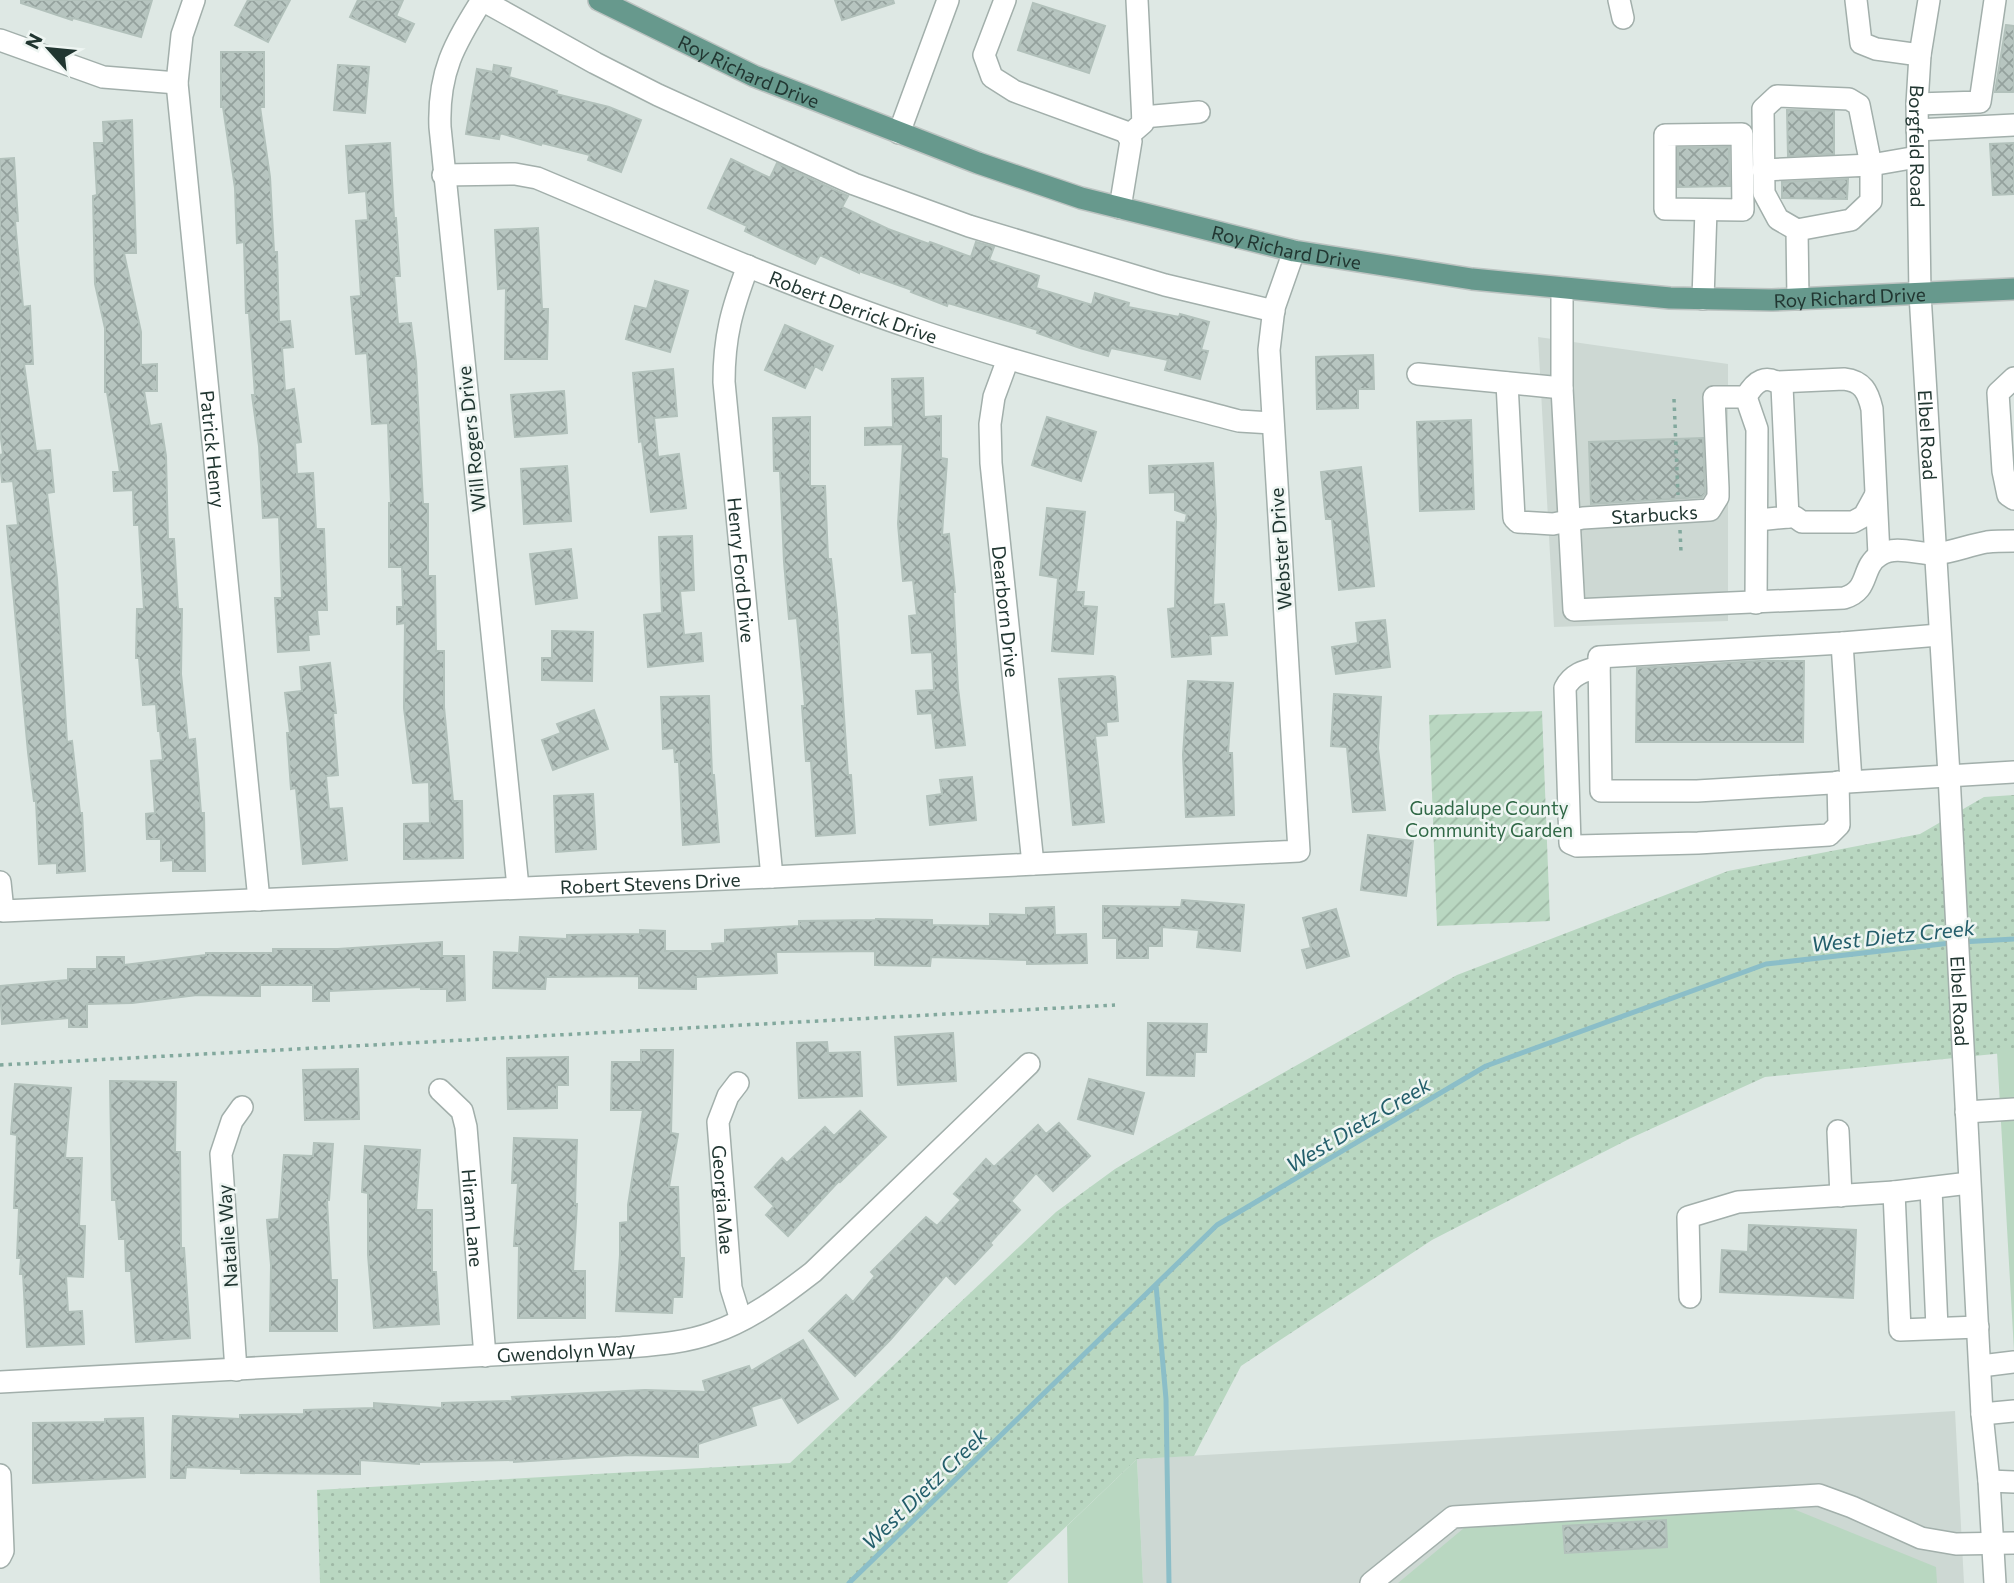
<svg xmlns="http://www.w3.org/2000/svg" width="2014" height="1583" font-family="Commissioner,sans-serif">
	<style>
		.built { fill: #cdd8d3 }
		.grass { fill: url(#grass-dots) }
		.garden { fill: url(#garden-furrows) }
		.pitch { fill: #b9d7c1 }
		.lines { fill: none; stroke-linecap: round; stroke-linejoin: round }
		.stream { stroke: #8bbec8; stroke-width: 5 }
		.building { fill: url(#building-cross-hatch); stroke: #b2c1bb; stroke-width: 2 }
		.minor-casing { stroke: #a2afab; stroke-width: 24 }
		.major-casing { stroke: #bcc3c1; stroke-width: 24 }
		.path { stroke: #82a89d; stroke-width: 3.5; stroke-dasharray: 3.5 5; stroke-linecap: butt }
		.minor { stroke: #fff; stroke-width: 21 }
		.major { stroke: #67998d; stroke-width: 21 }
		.labels { text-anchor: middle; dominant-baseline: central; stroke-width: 5; stroke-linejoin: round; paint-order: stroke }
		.street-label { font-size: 19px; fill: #213631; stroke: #eef5f2 }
		.park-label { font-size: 19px; fill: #306846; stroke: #eef5f2 }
		.water-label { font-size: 21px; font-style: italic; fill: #235e6b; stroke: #eef5f2 }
	</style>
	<defs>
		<pattern id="grass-dots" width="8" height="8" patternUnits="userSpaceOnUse" patternTransform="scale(1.75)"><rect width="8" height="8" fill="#b9d7c1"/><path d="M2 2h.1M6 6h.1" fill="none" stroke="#9fb9a6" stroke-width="1.8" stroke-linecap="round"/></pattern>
		<pattern id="garden-furrows" width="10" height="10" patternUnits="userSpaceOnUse" patternTransform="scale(1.75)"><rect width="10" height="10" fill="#b9d7c1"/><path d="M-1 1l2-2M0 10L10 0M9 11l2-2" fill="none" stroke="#9fb9a6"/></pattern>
		<pattern id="building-cross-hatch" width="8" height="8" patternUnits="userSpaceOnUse" patternTransform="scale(1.75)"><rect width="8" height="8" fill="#b7c5c0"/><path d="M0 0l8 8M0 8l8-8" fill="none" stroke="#94a19d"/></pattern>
	</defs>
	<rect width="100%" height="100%" fill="#dee8e4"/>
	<path class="built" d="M1538,337L1728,364V621L1554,627Z
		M1955,1411L1964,1583H1143L1137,1459Z"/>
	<path class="grass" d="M2014,795V1052L1765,1077L1631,1138L1432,1240L1241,1366L1194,1456L1137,1459L1007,1583H320L317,1490L790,1463L1056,1212L1115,1169L1155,1145L1457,975L1728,871L1920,834L1984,797Z"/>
	<path class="garden" d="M1542,711L1550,921L1437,926L1429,715Z"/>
	<path class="pitch" d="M1997,1052H2014V1351Z
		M1137,1459L1143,1583H1068L1067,1526Z
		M1786,1506L1936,1567L1937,1583H1398L1464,1528Z"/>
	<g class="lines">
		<path class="stream" d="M1961,942L2014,939
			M1156,1285L1166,1399L1169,1583
			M849,1583L1217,1225L1486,1066L1766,964L1951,943"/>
	</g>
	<path class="building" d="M21,0H152L141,37L73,18L72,20L21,3Z
		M248,0H290L268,42L235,25Z
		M358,0H403L396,16L414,24L405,42L350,17Z
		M835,0H893L894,3L842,20Z
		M1033,3L1105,26L1089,73L1018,50Z
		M2006,25L2014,26V85L2013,92H1995Z
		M221,52H264V107H260L270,177L274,252H277L279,322L290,321L293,347L282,348L285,391L294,389L301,442L295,443L297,474L313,473L316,529H324L327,610H317L319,634L308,635L309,650L278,652L275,598H282L279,517L263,518L259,446L252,395H255L249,313H246L244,242L237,243L235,188L223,107H221Z
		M338,65L369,67L365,113L334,110Z
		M494,65L511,68L509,77L557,91L556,94L609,107L641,120L621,172L588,160L590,155L542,143L541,145L500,133L499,139L466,134L477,69L493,72Z
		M1787,110L1834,111V154L1788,156Z
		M132,120L136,253H124L141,332V365L157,364V391H144L150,426L161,424L166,456L168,539H174L178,609H182L181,674L188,740L195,739L201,813H204L205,871H173V860L161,861V839H147L146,814L155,813L151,761L163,760L160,731H158L156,704L143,705L139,658H136L137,609H144L139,525H134L133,490L114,491L113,472H120L107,392H105V328L95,284L93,196L97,195L94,143H104L103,122Z
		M390,143L394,218H396L400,276H394L398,324L411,323L416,362L423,504H428V576H435L436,651H444V707L453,801H462L463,858L404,859V824L430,823L429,782L413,783L404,708L405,623L397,624V607H403L402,567H389V503H391L388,423L372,424L367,353L356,354L351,297L361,296L356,221L368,220L366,191L349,193L346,146Z
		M2014,143V194L1993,195L1990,144Z
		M1729,147L1730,186L1678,187V148Z
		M14,158L18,221H15L23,307L30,306L33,364H24L36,451L50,450L54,492L47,493L57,579L67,742L72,741L80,813H82L85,871L57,873V863L39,864L36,801H34L28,752L7,526L18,525L13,481L2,482L0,460V455L3,454L0,431V159Z
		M731,159L770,178L777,163L848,196L842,207L888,229L929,244L930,242L971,257L976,242L994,247L989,260L1039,276L1036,288L1092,305L1095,293L1129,303L1128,307L1179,317L1180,314L1209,322L1201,350L1208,351L1200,379L1165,370L1168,360L1111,348L1108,356L1080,348L1037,333L1038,330L948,303L947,306L911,292L912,290L859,271V273L820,255L815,264L772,244L745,231L747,226L708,208Z
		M1848,179L1847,199L1782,198V182Z
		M538,228L542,309H548L547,359H505L506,288L498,289L495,230Z
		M655,281L688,291L670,352L626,339L635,306L647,309Z
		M785,325L833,346L822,370L815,366L805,388L765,370Z
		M1373,355L1374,389H1358V408L1317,409L1316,357Z
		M673,369L677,416L654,418L658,457L679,454L686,508L651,512L642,441L639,442L633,373Z
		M923,378L924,417L941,416V458L947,459L942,535L949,534L955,592H953L958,688L965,745L936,748L932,713L918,714L916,691L934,690L932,652L912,653L909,616L917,615L913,580L903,581L898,524L903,444L865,445V428L893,427L892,379Z
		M564,391L567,433L515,437L511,395Z
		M810,417V486H825L828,559H831L837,614L848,775H851L855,833L816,836L811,761H806L802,706H805L797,618L789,619L784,562L780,471H774L773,418Z
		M1047,417L1096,432L1081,481L1032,465Z
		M1471,420L1474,509L1420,511L1417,422Z
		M1703,438L1705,493L1702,497L1591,504L1589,442Z
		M1213,463L1216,519L1213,605L1224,604L1227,635L1210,636L1211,654L1172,657L1168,609L1175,608L1177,522L1185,523L1187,514L1175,510V492L1150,493L1149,466Z
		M567,466L571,521L524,524L521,469Z
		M1361,467L1374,586L1339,590L1332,519H1326L1321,472Z
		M1047,508L1085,512L1076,592H1084L1083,606L1097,607L1093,654L1052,651L1058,578L1040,575Z
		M692,536L694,590L680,591L684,635L701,633L703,661L648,667L644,615L662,613L659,537Z
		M571,549L577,598L536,604L530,554Z
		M1385,620L1390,667L1336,674L1332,647L1358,643L1356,623Z
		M552,631L593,632L592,681L542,680V658H552Z
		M1760,661H1804L1803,742H1636L1637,668Z
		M330,663L336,713H333L338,775L326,776L329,809L342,808L347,860L303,864L296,788L291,789L287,733H290L285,693L302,691L300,667Z
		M1112,676L1115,677L1118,721L1106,722L1107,735L1095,736L1104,822L1073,825L1059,679Z
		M1188,681L1233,683L1228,753H1232L1234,815L1186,817L1183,755Z
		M1334,694L1381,697L1378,748L1385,810L1353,812L1347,747L1331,746Z
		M709,696L712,775H714L719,842L683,845L679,762H675L674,748L663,749L661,697Z
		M594,710L608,749L553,770L542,740L561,733L557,724Z
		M972,777L976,820L930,825L927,796L942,794L940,780Z
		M593,794L596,849L556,852L554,796Z
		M1368,835L1413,841L1406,896L1361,890Z
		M1182,900L1244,905L1240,951L1197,947L1199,930L1162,927V946H1148V958H1117V938H1103V906L1181,907Z
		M1054,907L1055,935L1086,934L1087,963L1027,964V960L931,957L930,966L875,965V951L776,952L777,973L696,977V989L639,988V976L546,977L545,989L493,988L494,952L519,953L520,937L567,939V935L640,934V930L665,931V951H713L712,944L725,943V930L799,926V921L876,920V919L932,920V925L990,926V914L1026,915V908Z
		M1336,909L1349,956L1307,968L1302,950L1311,948L1303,918Z
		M442,942V956H464L465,1000L447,1001V989H421V987L329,991V1001H313V985H260V996L197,995L132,1003L87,1004V1027H69V1018L2,1024L0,986L68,980V969H97V957H124V965L206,955V953H273V949H338Z
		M1148,1023L1207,1024L1206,1052H1195L1194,1076L1147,1075Z
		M953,1033L956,1081L898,1085L895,1037Z
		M827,1042L828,1053L860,1052L862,1096L799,1098L797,1043Z
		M641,1050H673L671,1133L678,1134L669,1187H678L680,1258H684L682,1297H673L672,1313L616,1311L620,1255V1223L628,1222V1205L643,1110H611L612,1062H641Z
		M568,1057V1085H557V1108L508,1109L507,1058Z
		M358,1069L359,1119L305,1120L303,1070Z
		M1089,1079L1144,1093L1133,1134L1078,1119Z
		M110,1081L176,1082L175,1152H180L181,1248H184L190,1338L136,1342L131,1271H126L125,1239H119L116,1200H112Z
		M15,1084L71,1088L65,1158H82L79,1226H85L83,1277L66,1276L68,1312L82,1311L84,1344L27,1347L23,1274H20L21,1258H17L19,1208H14L17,1135L11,1134Z
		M860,1111L886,1137L840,1182L839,1181L788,1236L766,1215L774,1206L755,1187L782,1158L787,1163L825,1127L834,1136Z
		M1059,1123L1090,1156L1053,1191L1036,1173L1011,1201L1020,1210L990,1243L992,1245L955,1284L946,1275L891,1339L855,1376L809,1331L846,1295L853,1302L875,1276L871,1272L926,1217L937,1226L961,1200L954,1194L986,1159L994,1167L1038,1125L1046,1134Z
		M514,1138L577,1140L575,1204H577L573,1271H585V1318H518L519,1246H514L518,1183H512Z
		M314,1143L333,1144L329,1200H327L331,1280H337V1331H270L271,1265L267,1220L279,1219L284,1155L313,1156Z
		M365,1146L420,1150L416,1210H432V1272H436L439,1324L374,1328L368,1255V1193L362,1192Z
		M1749,1225L1856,1230L1853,1298L1720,1292L1722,1250L1748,1252Z
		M803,1340L838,1399L798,1423L782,1397L751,1407L756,1425L698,1444V1457L629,1455L514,1462V1460L419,1462V1464L360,1460V1474L241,1473V1469L186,1467L185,1478H171L173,1416L240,1419V1415L304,1414V1410L374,1408V1403L442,1408V1403L513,1401L512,1397L645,1390L706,1392L703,1381L749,1366L751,1371Z
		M143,1418L145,1477L33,1483V1423L105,1422V1419Z
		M1666,1520L1667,1547L1565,1553L1563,1526Z"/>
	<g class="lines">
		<g class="minor-casing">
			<g id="minor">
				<path id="s1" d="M194,0L182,35L177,83L259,900"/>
				<path d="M1005,0L984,55L992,77L1014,91L1126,132L1131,141L1120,208"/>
				<path d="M1619,0L1623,18"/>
				<path d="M1856,0L1861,43L1876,49L1920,55"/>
				<path id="s2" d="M1929,0L1920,55L1917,104L1920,294L1949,775L1982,1414L1989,1481L1995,1583"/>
				<path d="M0,40L103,77L177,83"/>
				<path d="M1917,104L1980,102L1995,0"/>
				<path d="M1143,117L1199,112"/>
				<path d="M1917,130L2014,125"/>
				<path d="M899,133L948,0"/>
				<path d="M1742,134L1743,210L1665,209V135Z"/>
				<path d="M1128,136L1143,123L1137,0"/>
				<path d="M1763,170L1871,165V201L1851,220L1797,230"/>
				<path id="s3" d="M443,175L515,174L537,178C661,230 785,285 912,328C1020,365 1130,392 1239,421L1272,423"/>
				<path id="s4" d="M748,266C732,309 724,336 724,382L772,877"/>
				<path d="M1562,288V388L1574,610L1844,598C1871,590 1860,567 1880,555C1895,545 1917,554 1934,554C1951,553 1969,545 1987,542C1996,541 2005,541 2014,541"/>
				<path d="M1703,299L1706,210"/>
				<path d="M1798,299L1797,230L1778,219L1764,193L1763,109L1777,96L1849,99L1859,105L1871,165L1917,157"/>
				<path id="s5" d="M1008,359L994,397L990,424L991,463L1033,864"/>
				<path d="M1418,374L1562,388"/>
				<path d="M2014,378L1998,393L2003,471L2008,495L2014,499"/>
				<path d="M1777,382L1844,379C1863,381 1868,392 1872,409L1879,555"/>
				<path id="s6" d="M1507,383L1514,518L1518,522L1553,524L1583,518L1710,510L1718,497V488L1714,397H1746L1757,429L1756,603"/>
				<path d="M1746,397C1755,381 1766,373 1782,386L1788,517L1758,520"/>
				<path d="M1788,517H1795L1802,522H1853L1864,516L1875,496"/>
				<path d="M1939,635L1842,643L1599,657L1601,791H1697L2014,772"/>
				<path d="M1842,643L1851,781"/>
				<path d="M1599,667C1584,671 1572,674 1565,688L1570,843L1577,846L1698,843L1829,835L1839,825L1838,782"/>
				<path id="s7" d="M0,882L3,911L772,877L1299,851L1269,350L1274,308L1294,251"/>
				<path d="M518,887L440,127C438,72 454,45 482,0L595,63L658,95L854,184L969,226L1165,285L1274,311"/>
				<path id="s8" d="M738,1083L728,1096L718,1122L731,1288L741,1320"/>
				<path id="s9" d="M440,1090L462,1111L466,1127L485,1356"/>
				<path d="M1966,1112L2014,1109"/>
				<path d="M1838,1131L1841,1196"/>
				<path d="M1931,1189L1937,1328"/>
				<path d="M1894,1192L1969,1183"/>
				<path d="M1690,1297L1688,1217L1738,1202L1894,1192L1900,1330L1978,1327"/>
				<path d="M1981,1366L2014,1362"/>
				<path d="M236,1370L221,1154L232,1121L242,1107"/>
				<path id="s10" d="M0,1382L617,1348C649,1345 682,1344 712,1333C750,1320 782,1296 813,1272L1029,1064"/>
				<path d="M1982,1414L2014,1411"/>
				<path d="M0,1475L3,1551L0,1557"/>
				<path d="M1989,1481L2014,1482"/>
				<path d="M1371,1583L1453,1517L1819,1495L1852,1507L1921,1538L1956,1544L2014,1543"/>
			</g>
		</g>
		<g class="major-casing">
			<g id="major">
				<path id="s11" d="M599,0L754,76L978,163L1081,198L1294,251L1472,279L1670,298L1772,300L2014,289"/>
			</g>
		</g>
		<path class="path" d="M1674,399L1678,495
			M1680,530L1681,552
			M0,1065L1115,1005"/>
		<use href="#minor" class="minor"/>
		<use href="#major" class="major"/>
	</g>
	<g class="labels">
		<g class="street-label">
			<text stroke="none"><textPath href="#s11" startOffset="166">Roy Richard Drive</textPath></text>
			<text stroke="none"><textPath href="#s2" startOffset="147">Borgfeld Road</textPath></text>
			<text stroke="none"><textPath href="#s11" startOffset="733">Roy Richard Drive</textPath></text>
			<text stroke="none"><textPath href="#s11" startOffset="1300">Roy Richard Drive</textPath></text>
			<text stroke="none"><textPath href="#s3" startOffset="436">Robert Derrick Drive</textPath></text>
			<text stroke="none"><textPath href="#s2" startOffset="436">Elbel Road</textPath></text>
			<text transform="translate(471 439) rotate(-96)">Will Rogers Drive</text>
			<text stroke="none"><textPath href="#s1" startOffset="453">Patrick Henry</textPath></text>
			<text stroke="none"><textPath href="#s6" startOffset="278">Starbucks</textPath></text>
			<text transform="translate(1280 549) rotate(-94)">Webster Drive</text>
			<text stroke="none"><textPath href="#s4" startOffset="308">Henry Ford Drive</textPath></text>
			<text stroke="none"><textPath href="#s5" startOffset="256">Dearborn Drive</textPath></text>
			<text stroke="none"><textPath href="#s7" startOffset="677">Robert Stevens Drive</textPath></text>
			<text stroke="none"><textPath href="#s2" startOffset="1003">Elbel Road</textPath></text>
			<text stroke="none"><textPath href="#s8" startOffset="122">Georgia Mae</textPath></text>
			<text stroke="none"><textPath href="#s9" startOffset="138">Hiram Lane</textPath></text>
			<text transform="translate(227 1236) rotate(-94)">Natalie Way</text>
			<text stroke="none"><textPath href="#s10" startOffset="567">Gwendolyn Way</textPath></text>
		</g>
		<g class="park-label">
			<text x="1489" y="807">Guadalupe County<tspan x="1489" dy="22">Community Garden</tspan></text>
		</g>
		<g class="water-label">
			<text transform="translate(1893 935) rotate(-6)">West Dietz Creek</text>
			<text transform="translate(1358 1124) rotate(-31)">West Dietz Creek</text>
			<text transform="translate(924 1488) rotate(-44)">West Dietz Creek</text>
		</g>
	</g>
	<g transform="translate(49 49) rotate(297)" stroke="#eef5f2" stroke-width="5" paint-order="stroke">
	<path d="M0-5L12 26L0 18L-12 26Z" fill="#213631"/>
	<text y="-10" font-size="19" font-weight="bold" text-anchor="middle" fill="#213631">N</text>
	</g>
</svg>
